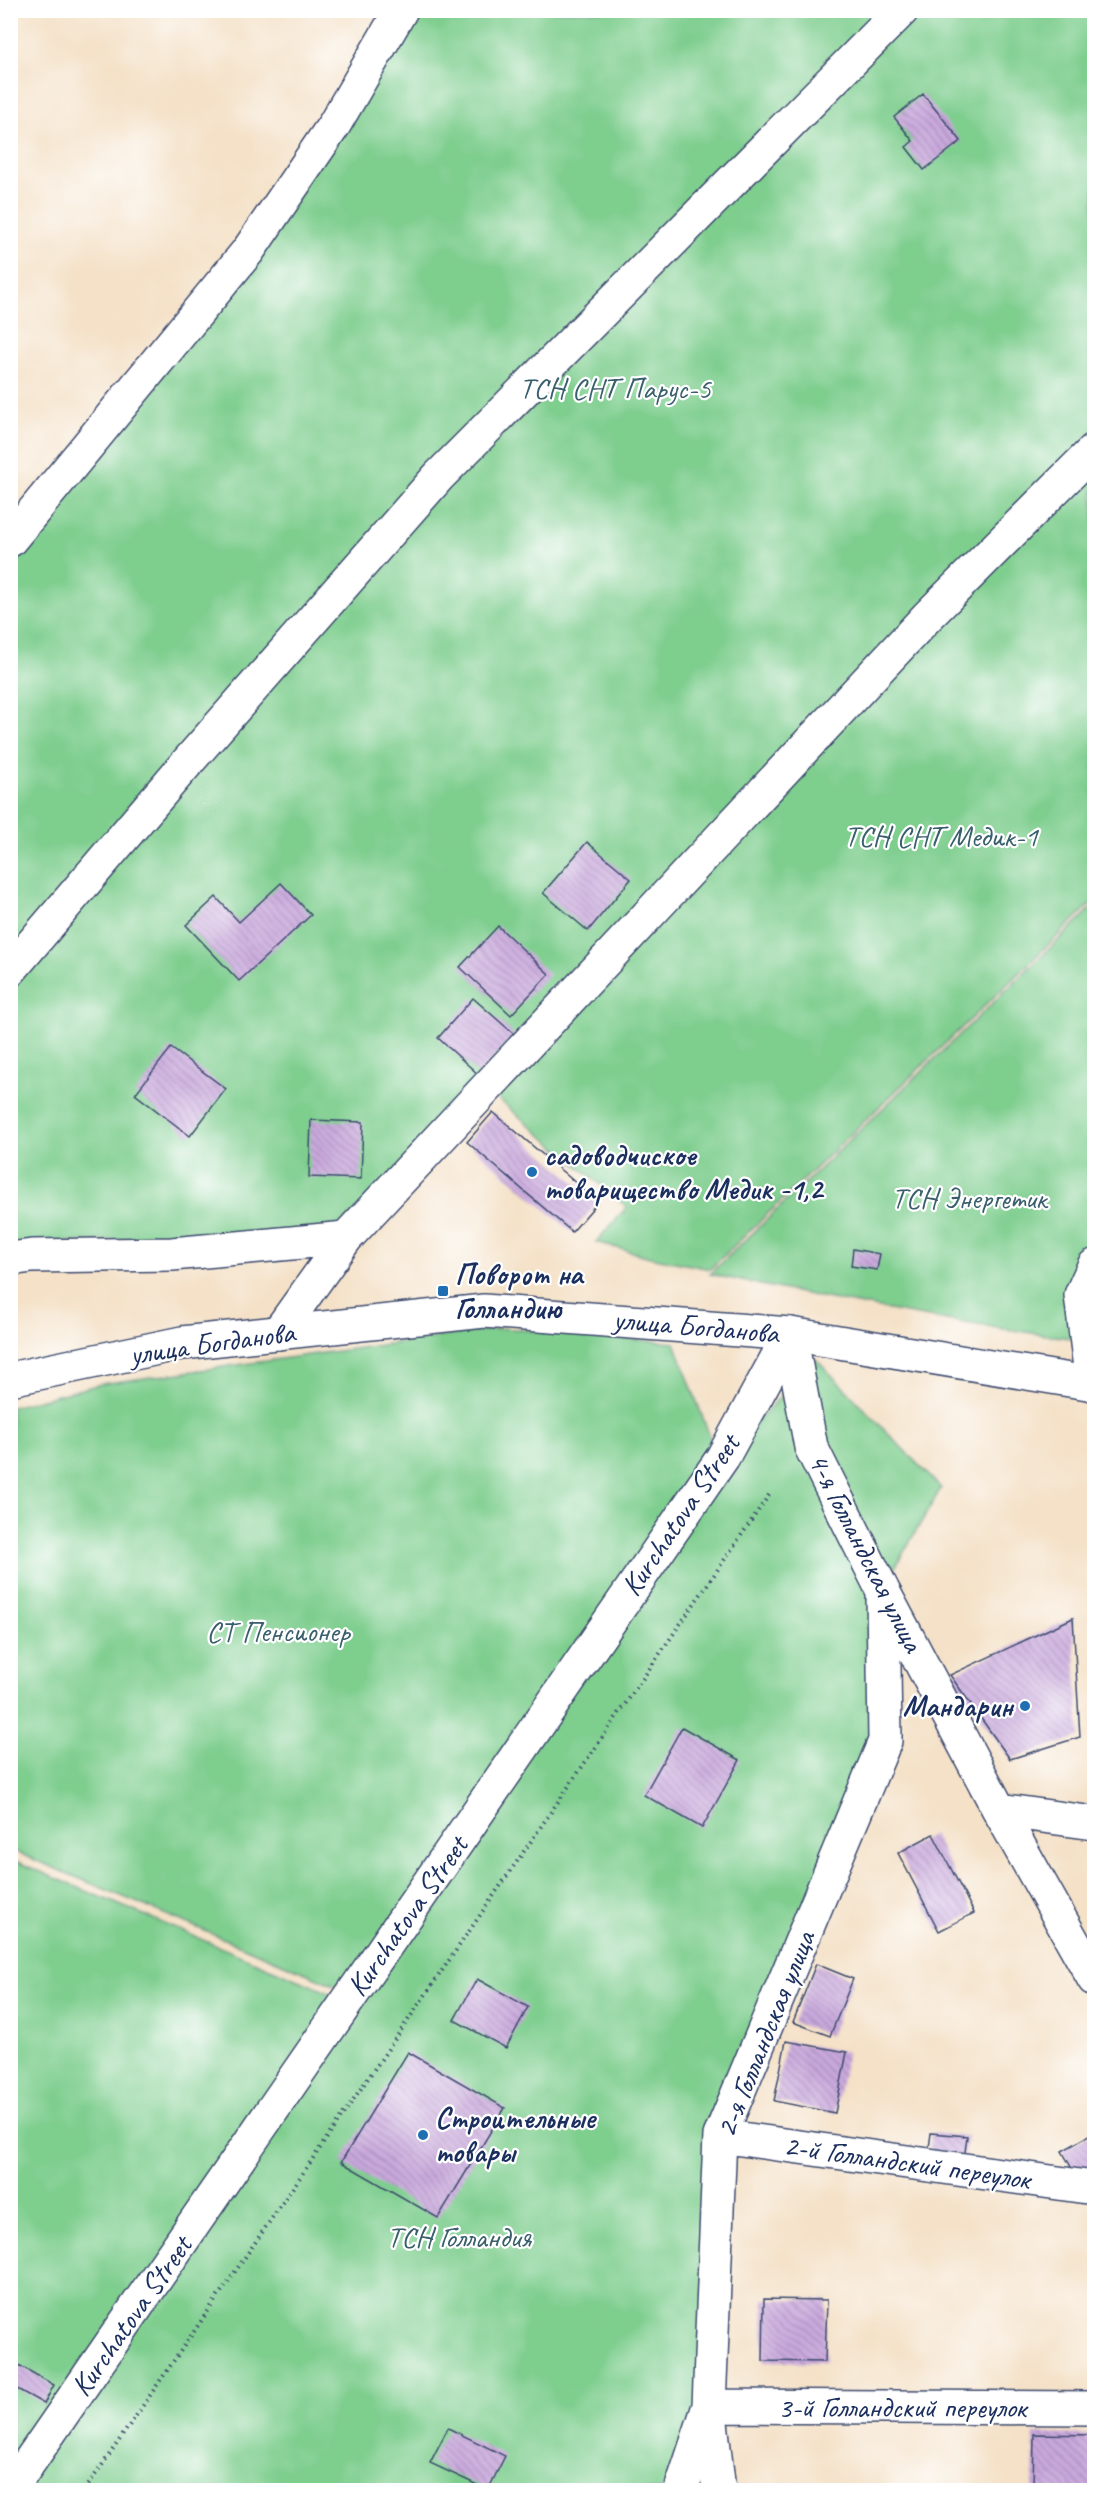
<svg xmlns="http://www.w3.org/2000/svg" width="1105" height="2501" font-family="Caveat,sans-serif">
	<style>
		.green { fill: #7ece8e; stroke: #4c7e76; stroke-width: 1.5 }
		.building { fill: url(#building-back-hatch) }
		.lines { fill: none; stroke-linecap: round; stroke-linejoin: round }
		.minor-casing { stroke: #3c4a6e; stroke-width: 36 }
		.major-casing { stroke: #3c4a6e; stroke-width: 36 }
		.path { stroke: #3c4a6e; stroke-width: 4; stroke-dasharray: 1.5 4.5; stroke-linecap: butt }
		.minor { stroke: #fff; stroke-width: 33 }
		.major { stroke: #fff; stroke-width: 33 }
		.poi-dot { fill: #1f6fb2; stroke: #fff; stroke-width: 2 }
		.labels { text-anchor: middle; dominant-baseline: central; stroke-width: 4.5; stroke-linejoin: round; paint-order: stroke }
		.park-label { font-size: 30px; fill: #395f6c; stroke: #fff }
		.poi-label { font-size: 30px; font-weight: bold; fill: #1b2f5e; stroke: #fff; text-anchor: start }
		.street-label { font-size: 30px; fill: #1b2f5e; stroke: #fff }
	</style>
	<defs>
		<pattern id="building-back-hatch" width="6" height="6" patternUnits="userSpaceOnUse" patternTransform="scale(1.5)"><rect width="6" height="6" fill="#caa9dd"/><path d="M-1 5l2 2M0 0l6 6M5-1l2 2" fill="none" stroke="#a38ab6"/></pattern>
	</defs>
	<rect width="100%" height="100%" fill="#fff"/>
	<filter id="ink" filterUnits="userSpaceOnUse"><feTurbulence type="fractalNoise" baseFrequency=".0167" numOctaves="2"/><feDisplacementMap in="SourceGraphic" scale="12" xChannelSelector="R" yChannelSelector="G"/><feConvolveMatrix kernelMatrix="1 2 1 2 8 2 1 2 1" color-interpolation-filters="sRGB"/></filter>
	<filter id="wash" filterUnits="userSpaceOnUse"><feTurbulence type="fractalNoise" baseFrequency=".008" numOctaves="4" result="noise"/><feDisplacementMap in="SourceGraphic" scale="24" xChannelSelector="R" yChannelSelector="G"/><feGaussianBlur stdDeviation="1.35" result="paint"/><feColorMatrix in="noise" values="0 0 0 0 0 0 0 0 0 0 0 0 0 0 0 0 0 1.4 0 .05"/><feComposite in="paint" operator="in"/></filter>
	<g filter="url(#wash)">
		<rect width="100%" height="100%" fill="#f4e1c7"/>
		<path class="green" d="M415,11H1094V443L337,1230L30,1244L11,1247V552Z
			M1094,457V901L710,1269L650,1257L596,1242L627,1207L491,1093Z
			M1094,906V1341C965,1326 837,1302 710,1274Z
			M503,1328L675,1343L717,1456L356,1994L11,1850V1407L101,1384Z
			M816,1359L941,1488L880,1593L883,1739L717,2138L706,2405L678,2490H11L10,1859L356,2004L723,1457Z"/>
		<g id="blocks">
			<path class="building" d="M923,94L961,141L924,170L906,147L913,141L894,117Z
				M587,842L631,879L588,931L543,893Z
				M281,883L311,915L239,981L186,925L216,897L239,922Z
				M498,926L549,974L511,1015L460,967Z
				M473,998L515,1035L479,1075L438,1038Z
				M171,1048L226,1089L190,1136L135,1094Z
				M493,1112L598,1202L572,1232L467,1142Z
				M311,1120L363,1122L361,1179L309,1177Z
				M853,1249L880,1254L877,1270L851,1266Z
				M1073,1618L1080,1737L1010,1759L950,1675Z
				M682,1727L740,1760L702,1828L644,1795Z
				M933,1834L974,1913L939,1931L898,1853Z
				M816,1964L853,1979L830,2036L793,2022Z
				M477,1979L528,2007L506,2048L454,2020Z
				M786,2041L847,2052L835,2113L774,2101Z
				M408,2052L505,2108L438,2218L341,2162Z
				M931,2133L967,2136L964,2160L928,2156Z
				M1094,2133V2170L1078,2179L1062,2151Z
				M764,2299L827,2300L825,2362L763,2361Z
				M17,2364L54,2385L44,2404L10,2385V2376Z
				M448,2428L505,2456L488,2490L430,2463Z
				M1034,2434L1094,2435V2490H1033Z"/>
		</g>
	</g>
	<g filter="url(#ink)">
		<use href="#blocks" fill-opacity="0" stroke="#3c4a6e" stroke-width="1.5"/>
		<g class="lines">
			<g class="minor-casing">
				<path id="minor" d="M10,540L248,251L334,125L401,10
					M10,970L178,773L439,476L902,10
					M10,1259L32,1256L172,1254L346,1238
					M278,1333L346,1238L927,617L1094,450
					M790,1334L811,1447L883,1591L999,1810L1094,1979
					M1092,1384L1081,1295L1094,1266
					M999,1810L1094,1823
					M720,2136L1094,2188
					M10,2490L723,1457L790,1334
					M681,2490L709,2406L1094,2408
					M719,2490L709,2406L720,2136L885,1741L883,1591"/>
			</g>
			<g class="major-casing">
				<path id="major" d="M10,1379L182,1343L484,1311L790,1334L1094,1384"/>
			</g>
			<path class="path" d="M85,2490L771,1492"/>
			<use href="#minor" class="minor"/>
			<use href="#major" class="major"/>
		</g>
	</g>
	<g class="poi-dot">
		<circle cx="532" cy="1172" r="6"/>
		<rect x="437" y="1285" width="12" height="12" rx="3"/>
		<circle cx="1025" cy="1706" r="6"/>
		<circle cx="423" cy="2135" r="6"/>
	</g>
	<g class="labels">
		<g class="park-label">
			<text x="615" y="388">ТСН СНТ Парус-5</text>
			<text x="941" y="836">ТСН СНТ Медик-1</text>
			<text x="969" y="1198">ТСН Энергетик</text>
			<text x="278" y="1631">СТ Пенсионер</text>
			<text x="459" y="2237">ТСН Голландия</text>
		</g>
		<g class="poi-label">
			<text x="544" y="1155">садоводчиское<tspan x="544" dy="34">товарищество Медик -1,2</tspan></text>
			<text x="455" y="1274">Поворот на<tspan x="455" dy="34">Голландию</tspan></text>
			<text x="1013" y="1706" text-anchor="end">Мандарин</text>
			<text x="435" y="2118">Строительные<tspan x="435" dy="34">товары</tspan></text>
		</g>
		<g class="street-label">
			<text transform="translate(696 1326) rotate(5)">улица Богданова</text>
			<text transform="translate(212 1343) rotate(-8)">улица Богданова</text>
			<text transform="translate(680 1515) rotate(-56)">Kurchatova Street</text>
			<text transform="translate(866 1552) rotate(63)">4-я Голландская улица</text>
			<text transform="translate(407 1916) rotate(-55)">Kurchatova Street</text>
			<text transform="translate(765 2034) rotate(-68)">2-я Голландская улица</text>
			<text transform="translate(907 2162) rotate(8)">2-й Голландский переулок</text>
			<text transform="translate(131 2316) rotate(-55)">Kurchatova Street</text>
			<text x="902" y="2407">3-й Голландский переулок</text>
		</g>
	</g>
	<rect width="1105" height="2501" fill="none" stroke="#fff" stroke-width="36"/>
</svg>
